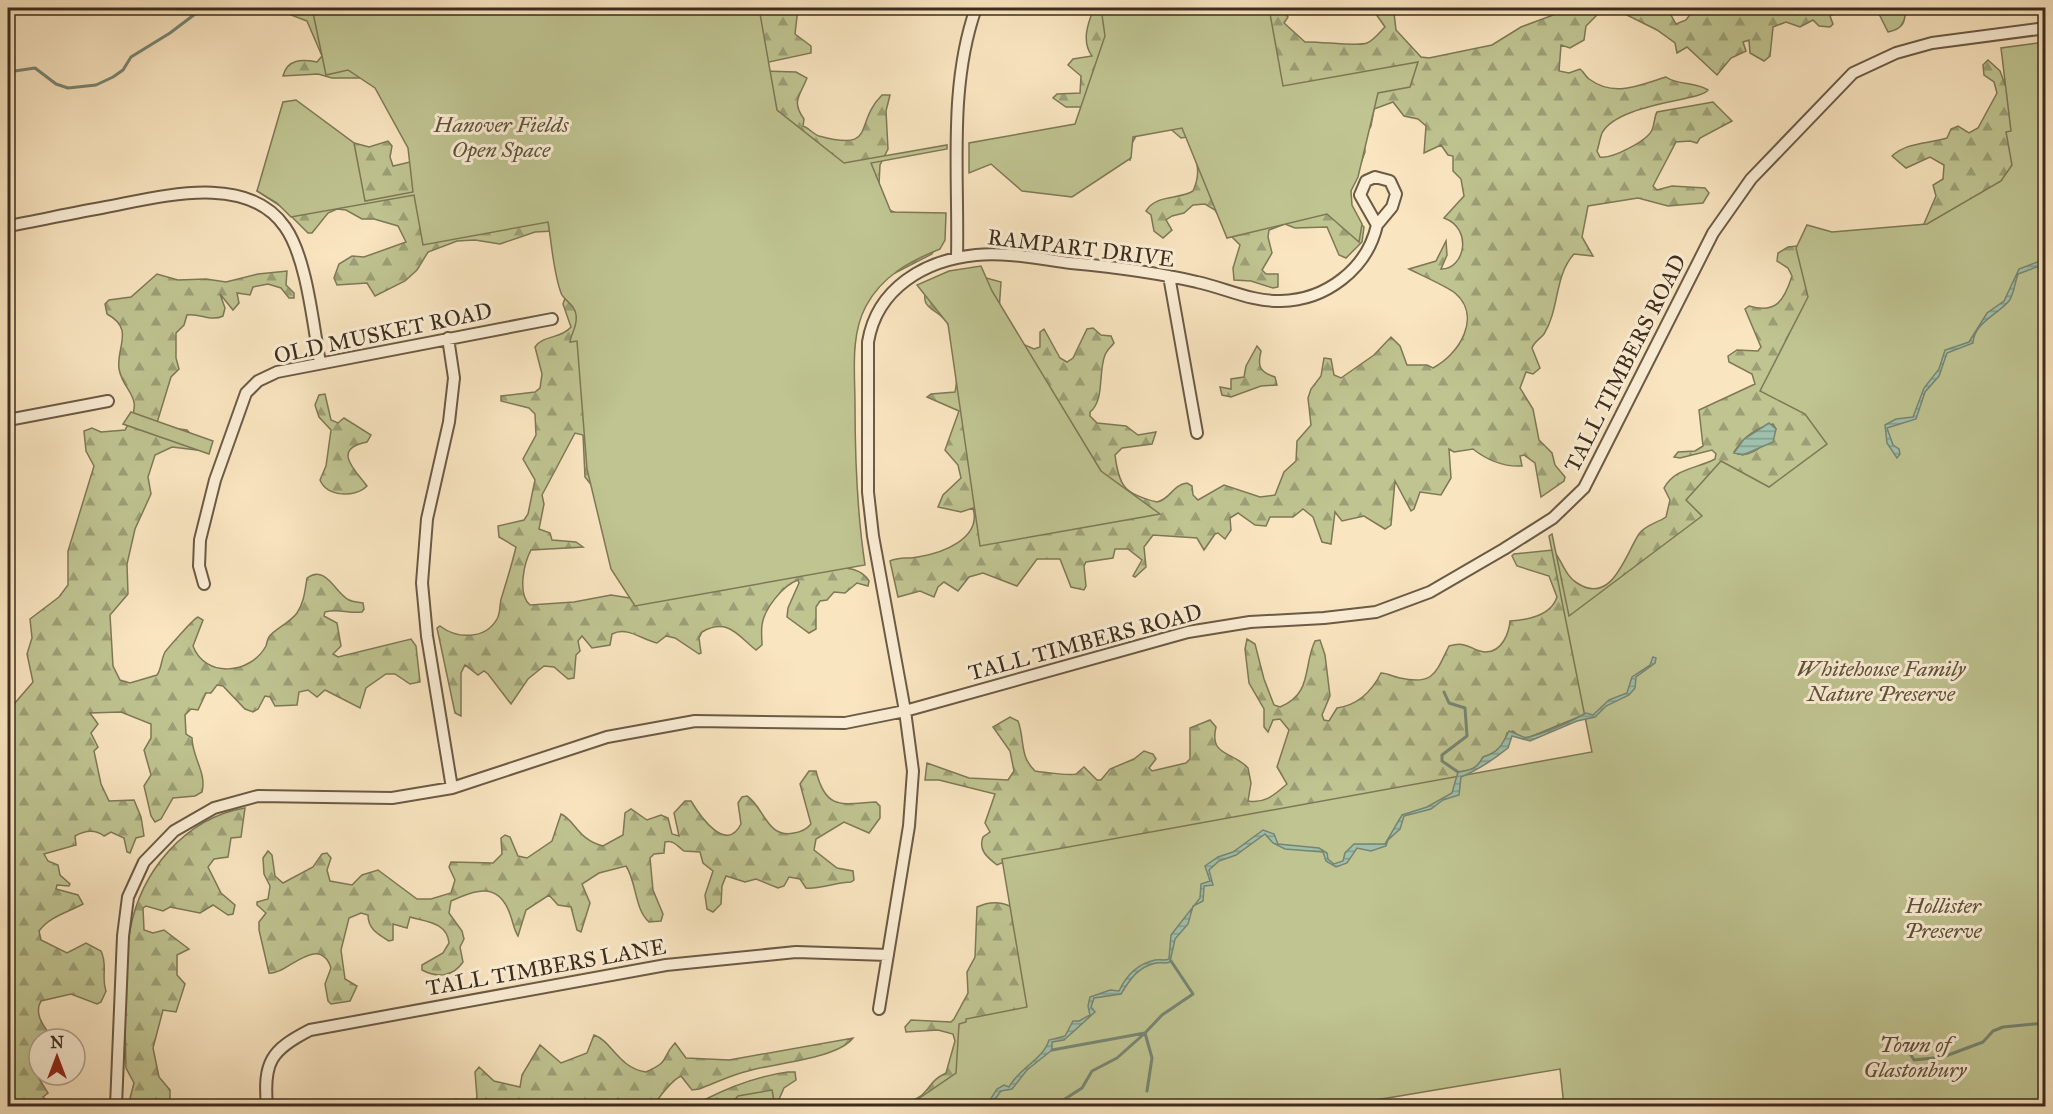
<svg xmlns="http://www.w3.org/2000/svg" width="2053" height="1114" font-family="'IM FELL Great Primer',serif">
	<style>
		.forest { fill: url(#forest-firs); stroke: #7e7856; stroke-width: 1.5; fill-rule: evenodd }
		.park { fill: #bfc491; stroke: #7e7856; stroke-width: 1.5 }
		.water { fill: url(#water-rules); stroke: #778572; stroke-width: 1.5 }
		.lines { fill: none; stroke-linecap: round; stroke-linejoin: round }
		.stream { stroke: #778572; stroke-width: 3 }
		.minor-casing { stroke: #6b5a45; stroke-width: 14 }
		.minor { stroke: #fbeed6; stroke-width: 10 }
		.labels { text-anchor: middle; dominant-baseline: central; stroke-width: 6; stroke-linejoin: round; paint-order: stroke }
		.park-label { font-size: 22px; font-style: italic; fill: #5d5239; stroke: #fbeed6 }
		.street-label { font-size: 22px; fill: #3c2c1c; stroke: #fbeed6 }
	</style>
	<defs>
		<pattern id="forest-firs" width="22" height="20" patternUnits="userSpaceOnUse" patternTransform="scale(1.5)"><rect width="22" height="20" fill="#bfc491"/><path d="M5 1l3.5 6h-7zM16 11l3.5 6h-7z" fill="#9c9f76"/></pattern>
		<pattern id="water-rules" width="6" height="5" patternUnits="userSpaceOnUse" patternTransform="scale(1.5)"><rect width="6" height="5" fill="#9fc0ac"/><path d="M0 2.5h6" fill="none" stroke="#839c8b"/></pattern>
	</defs>
	<rect width="100%" height="100%" fill="#f9e5c0"/>
	<filter id="stains"><feTurbulence type="fractalNoise" baseFrequency=".00333" numOctaves="4"/><feColorMatrix values="0 0 0 0 .2 0 0 0 0 .09 0 0 0 0 .02 0 0 0 .5 -.17"/></filter>
	<radialGradient id="worn" r=".72"><stop offset=".6" stop-color="#630" stop-opacity="0"/><stop offset="1" stop-color="#630" stop-opacity=".3"/></radialGradient>
	<path class="forest" d="M273,8H798L795,34L811,46V53L764,63V71L796,72L807,78C800,96 791,101 804,119L803,126C809,128 813,134 819,136C878,152 853,124 882,95H890L886,111L888,149L880,165L879,184L889,210L899,214L934,250L932,254L895,273L861,272L854,354V396L593,487L585,477L583,435L575,433L542,495L544,504L539,529L550,533L552,540L576,542L583,547L531,550C524,563 517,594 530,605L574,602L611,595L636,599L826,567C842,568 860,566 869,581L868,586L857,583L845,593L834,592L827,600L820,601L816,607V629L809,633L787,617L788,608L799,583L798,580C783,585 764,609 762,625C761,632 762,639 762,645L756,650C738,636 728,617 702,632L699,638L701,653L699,654L675,638L666,636L657,643C642,640 628,626 612,634L610,645L592,648L582,636L578,641L580,651L576,655L574,678L568,679L554,667L544,666L528,679L511,704L488,674L484,671L478,675L465,665L461,673V716L455,713L437,628L440,626C457,639 485,640 497,619C501,612 499,604 502,596C507,580 512,564 516,547L499,537L498,526L524,520L528,514L535,480L523,459L536,435L535,414L529,408L501,401V396L535,392L540,388L542,374L535,347C543,335 561,339 571,327L563,304L567,292L553,231L535,232L500,244L475,240L457,241L428,252L417,270L405,281L375,296L367,283L337,285L334,278L339,264L352,256L364,257L406,242L398,226L374,219H362L346,210L337,209L328,213L312,233H308L282,207L257,191L263,178L347,141L369,147L388,141L392,146L390,157L393,166L410,162L460,204L370,78H332L318,74L283,76C287,59 302,59 317,62L322,56L307,21Z
		M1094,8H1243L1264,12L1269,8H1281L1288,17L1284,23L1305,42C1318,41 1359,47 1367,43C1373,41 1380,32 1385,27L1376,14L1377,8H1387L1394,13L1396,30L1421,57L1429,58L1492,45L1521,27L1572,8H1667L1676,24L1686,20L1695,8H1785L1795,15L1796,8H1844L1830,16L1833,24L1830,27L1819,26L1813,20L1800,27L1786,22L1773,27L1770,56L1764,61L1750,53L1749,40L1743,42L1746,51L1731,58L1717,75L1687,47L1677,53L1675,43L1657,30L1613,8L1603,9L1586,26L1584,40L1570,48L1561,45L1559,71L1569,73L1580,69C1584,72 1585,76 1589,79C1615,98 1639,85 1666,77C1679,86 1694,81 1708,90C1702,101 1618,103 1602,133C1600,138 1599,145 1597,151L1600,157C1612,159 1647,141 1652,130C1655,123 1654,117 1657,112L1713,102L1732,121L1700,138L1697,143L1690,141L1676,142L1653,186L1657,190L1672,186L1705,188L1709,193L1703,203L1668,206L1638,198L1588,206L1582,237L1593,256L1574,254C1554,276 1560,308 1544,334C1540,339 1534,342 1532,348L1540,368L1533,374L1526,372L1520,388L1533,409L1539,440L1552,453L1555,465L1565,477L1564,481L1541,497L1535,463L1524,455L1520,456L1522,466C1504,467 1487,460 1473,449L1454,452L1449,449L1451,478L1441,495L1420,492L1414,509L1411,511L1395,481L1391,525L1385,529L1364,516L1342,521L1335,512L1331,544L1322,542L1313,517L1303,509L1293,517H1270L1266,526L1255,525L1238,513L1230,518L1231,530L1225,539L1218,533L1215,534L1204,550L1197,538L1153,535L1144,547L1146,567L1135,577L1133,576L1142,560L1128,549H1115L1113,558L1086,562L1084,566L1086,586L1084,590L1071,587L1060,559H1037L1017,586L983,573L969,577L958,591L944,582L938,587L934,597L920,591L898,597L890,561C899,557 908,559 918,557C942,553 982,539 973,508L961,512L938,507L943,495L961,478L958,465L945,450L959,411L927,397L931,394L955,392C959,375 956,342 949,326C940,306 916,313 928,284L979,276L1001,282L999,311L1020,343L1034,349L1040,347V332L1044,329L1060,358L1067,362L1073,358L1087,329L1093,328L1101,335L1111,336L1114,343C1111,347 1107,350 1105,355C1098,372 1105,400 1090,412V416L1097,423L1126,426L1138,435L1156,432L1152,444L1122,448L1115,455C1119,486 1124,494 1157,502C1171,499 1172,485 1187,483L1192,486L1193,495L1198,500L1224,485L1260,497L1275,495L1284,472L1296,461L1297,441L1311,425L1308,398L1311,389L1321,376L1324,358L1331,359L1334,375L1341,378L1374,355L1391,337L1400,346L1407,365H1427L1433,368C1460,354 1482,316 1455,293C1448,287 1419,274 1409,269L1436,261L1446,241L1447,255L1441,269C1464,270 1474,229 1444,218L1464,196L1461,179L1453,171V156L1448,155L1441,145L1424,153L1426,126L1418,119L1404,116L1393,102L1374,109L1371,126L1364,138L1365,152L1351,190L1346,210L1364,227L1362,242L1346,258L1339,255L1327,227L1295,228L1285,224L1269,230L1268,237L1272,253L1262,270L1266,274H1278V287L1273,288L1251,281L1234,280L1233,268L1240,245L1231,236L1215,210L1205,204L1193,205L1184,213L1172,216L1166,220L1172,230L1163,238L1154,231L1151,215L1146,211C1156,194 1179,200 1193,191C1203,170 1195,157 1187,137L1181,138L1166,125L1139,131L1131,145L1130,160L1075,131L1083,107H1066L1053,98L1057,94L1080,93L1081,76L1068,65L1073,59L1092,56C1081,41 1088,23 1094,8Z
		M1876,8H1905C1906,22 1903,29 1888,32Z
		M1988,60L2000,71L2006,87L2045,68V259L1598,709L1530,737L1521,738L1513,731L1507,733C1504,747 1496,753 1483,757C1477,768 1473,771 1460,772L1455,787L986,1106H890C900,1104 914,1102 922,1095C933,1085 930,1081 946,1073L955,1041L953,1034L938,1030L906,1032L905,1027L911,1020L951,1022L954,1019L968,993L967,972L975,957L977,907C996,898 1009,904 1026,915L1019,856L997,865C987,857 978,850 983,837L990,832L985,823L995,794L939,780H925L927,763L969,778L1008,780L1014,771L1010,751L993,727L1010,717L1018,721C1025,739 1019,756 1035,771C1041,772 1073,776 1076,774C1079,772 1081,769 1084,767L1097,780H1101L1110,769L1134,759L1144,751L1153,754L1156,759L1149,768L1152,771L1186,763L1190,759V728L1210,720L1216,727C1209,757 1233,751 1248,768L1251,783L1248,801C1266,804 1275,794 1287,784L1277,767L1289,730L1280,719L1273,720L1268,732L1264,727V709L1249,683L1245,649L1247,639L1255,644L1264,679L1274,705L1280,707C1313,694 1303,665 1315,641L1320,640L1325,655L1330,696L1322,715L1324,720L1329,721L1337,708C1358,705 1372,691 1381,673C1388,673 1393,677 1400,678C1434,686 1436,672 1449,646C1469,640 1472,652 1486,652C1502,652 1509,633 1510,621C1527,620 1551,616 1557,597L1549,576L1517,566L1512,556L1514,554L1553,550C1562,560 1565,576 1577,583C1612,606 1625,555 1639,534C1645,525 1657,523 1666,517L1670,500L1664,488C1675,468 1696,469 1715,459L1716,454L1712,450L1680,458L1674,457L1678,452L1695,451L1703,446L1699,410L1755,384L1752,374L1729,362L1728,356L1737,350L1758,351L1761,347L1745,309L1749,306C1776,314 1784,301 1792,276L1788,268L1777,261L1778,253L1788,247L1920,233L1936,196L1933,185L1943,179L1944,165L1930,157L1906,168L1892,156C1907,142 1928,144 1947,138L1951,129L1958,126L1969,133L1978,128L1997,93L1994,82L1984,75L1983,65ZM1773,424L1776,429C1769,442 1750,461 1734,452C1744,437 1755,428 1773,424Z
		M287,271L286,285L294,293V298H289L281,288L268,284L253,287L250,295L237,293L239,303L233,310L220,294L225,308L223,316C211,322 200,313 187,315L184,325L176,333V358L179,369L171,377L156,426L187,430L205,451L172,447L155,455L148,477L151,494L135,529L127,564L128,594L110,615L113,666L120,680L130,683L157,675C162,668 161,659 165,652C169,647 194,618 198,617L203,620L193,646C205,678 250,675 266,646C267,643 267,640 269,637C273,630 290,623 297,613C304,603 305,590 307,578C326,564 335,593 349,600C353,602 359,602 363,603L364,609L362,612C348,614 339,608 325,612L324,616L337,623L341,646L333,654L338,657L411,639L416,646L420,682L410,684L395,674H386L366,688L360,708L325,690L317,697L308,690L299,692L297,705L275,706L270,697L265,696L258,709L253,712L245,709L223,686L217,685L211,693H206L198,710L191,709L185,715L186,734L192,738C192,757 207,773 202,792L195,796L173,798L161,819L155,822L151,816L144,786L151,775L144,750L151,738V724L121,712L90,713L98,724L91,733L98,747L94,751L101,784L109,801L134,800L141,817L144,836L136,838L130,853L127,852L124,838L111,832L104,836C95,829 84,831 75,836L76,845L44,854L48,861L58,865L60,875L70,884L69,886L57,885L56,889L78,895L83,904C69,912 50,916 39,931L41,940L67,953L86,943L101,951C108,965 101,977 106,991L101,1002L97,1004L71,994L41,1001C33,1014 45,1028 53,1039H39L38,1077L48,1093L43,1097L53,1106L8,1104V711L33,682L27,654L32,638L30,619L59,597L68,585V551L94,466L86,451L84,431L92,428L101,432L125,430C147,395 124,395 119,369C116,347 135,329 107,314L105,304L109,300L131,297L157,274L178,280L206,279L226,282L258,274Z
		M1257,346L1261,351C1257,367 1260,372 1275,377L1277,385L1261,386L1231,397L1222,395L1220,387L1231,389V379L1244,377L1246,366Z
		M325,394L331,420L338,423L344,418L371,435L367,442C331,449 355,470 367,486C355,498 327,497 320,480L326,466L331,430L319,417L315,405L319,395Z
		M809,771H816C826,811 842,804 876,802L880,806V818L869,833L844,822L816,839L814,850L837,868L853,871L854,880L851,882C838,882 816,890 806,888L800,879L789,877L784,886L778,888L756,879L745,882L726,876L722,886L721,904L713,912L707,909L705,895L713,871L703,863L700,852L684,851C677,846 674,840 665,842L664,853L654,854L650,858L653,890L663,914L661,921L649,922C634,908 637,883 626,866L599,873L582,884L590,903L581,932L577,930L571,907L558,905L549,895L526,910L518,936C514,930 513,922 510,914C498,881 476,890 451,901L449,913L462,931L464,939L460,947L463,962C453,977 437,978 422,970V965L443,953L449,943C447,922 426,922 410,917L407,928L393,924V940L389,941C378,934 368,929 368,915L361,913L349,918L341,950L345,979L357,986L350,1001L331,1004L328,1001L325,984L331,968C319,932 285,976 269,973L259,930V922L266,913L257,905V902L268,899L270,886L264,874L263,858L268,851L272,855L275,876L283,883L313,867L322,854L327,853L331,858L327,870L330,881L352,885L362,875L378,870L417,899H431L451,893L455,880L449,867L451,862L493,863L502,854L501,838L505,835L510,837L518,856L527,858L552,841L561,814C574,819 578,840 603,846L623,835L625,813L631,809L647,820L661,815L668,818L672,834L679,836L674,813L685,801H691C700,816 726,854 741,824L738,803L742,797L747,796C764,807 767,839 794,833C801,832 806,830 811,824L800,784Z
		M245,808L241,837L231,838L228,857L214,859L208,867L221,893L235,905L233,914L228,915L213,905L200,913L170,907L163,911L146,906L143,908L144,930L153,933L164,930L189,949L177,955V975L185,984L176,1012L163,1010L153,1048L159,1077L170,1090V1106H128L134,1083L126,1068C125,1028 123,969 130,930C141,871 185,818 245,808Z
		M594,1035C612,1041 618,1068 646,1072C672,1060 660,1059 675,1043L686,1058L729,1060L853,1038C837,1059 774,1063 748,1071C731,1075 715,1083 699,1089L692,1090L681,1076C672,1080 658,1098 654,1106H423L438,1105L456,1099L468,1104L474,1103L477,1097L475,1072L479,1067L494,1081L520,1087L522,1075L540,1045L561,1063L587,1053Z
		M788,1072H795L796,1080L784,1088L776,1106H721V1102L703,1104L704,1100C731,1086 758,1076 788,1072Z"/>
	<path class="park" d="M312,8H759L777,110L844,163L947,145V149L871,163L891,212L946,213L945,240L940,249C910,261 882,276 866,306C850,336 855,373 855,405C855,459 857,512 865,565L635,606L611,569L587,469L577,341L570,342C571,333 578,326 576,315C575,304 564,301 561,293C553,271 552,245 548,222L423,245L414,195L291,217L277,203L257,191L283,102L296,100L354,143L365,201L413,192L408,148L375,88L348,70L326,75Z
		M1101,8H1269L1283,86L1418,62L1410,87L1378,93L1358,177L1351,191L1352,205L1362,224L1359,242L1327,214L1227,238L1182,128L1133,137L1131,158L1072,197L1022,191L991,164L969,173V143L1075,124L1105,36Z
		M2045,42V1106H1564L1560,1069L1376,1100L1373,1106H908L956,1073L959,1024L966,1022V1019L1027,1007L1002,859L1592,752L1549,536L1552,534L1569,616L1702,516L1686,500L1721,461L1769,487L1827,444L1805,414L1760,391L1808,297L1796,248L1807,225L1832,232L1927,224L2001,181L2012,165L2006,132L2011,131L2001,48Z
		M981,266L992,291L1101,471L1160,514L980,546L948,324L917,285L949,271Z
		M131,412L213,441L209,454L123,424Z
		M772,1090L775,1106H729L738,1096Z"/>
	<path class="water" d="M2045,259V264L2018,274C2015,282 2014,294 2009,301C1997,315 1974,323 1973,343L1947,353L1939,376L1925,392L1916,419L1887,428L1893,445L1899,449L1900,454L1897,458L1887,443L1885,425L1896,419L1913,417L1924,388L1939,369L1945,350L1969,342L1987,313L2004,301L2019,269Z
		M1769,423L1776,429L1773,442L1743,455L1734,453L1744,439Z
		M1653,657L1656,658L1655,663L1636,677L1635,688L1629,695L1606,706L1595,717L1577,721L1530,741L1512,736L1508,748C1493,760 1478,770 1461,777L1459,795L1443,800L1431,809L1404,816L1400,829L1388,840L1386,846L1371,851L1357,848L1347,863L1336,867L1326,861L1323,852L1285,849L1273,843L1265,834L1236,855L1219,861L1209,870L1213,885L1204,886L1203,901L1193,906L1188,924L1175,939L1170,962C1165,964 1161,962 1156,963C1138,967 1130,979 1121,994L1094,998L1091,1007L1095,1012L1064,1040L1052,1042V1050L1027,1070L1012,1089L1001,1091L990,1106H986L997,1089L1004,1085L1009,1087C1019,1068 1043,1060 1049,1040L1065,1036L1073,1021H1079L1090,1015L1088,1006L1090,997L1110,990L1119,991C1126,976 1137,964 1155,960C1160,959 1164,961 1169,959L1171,935L1200,898L1201,884L1210,881L1205,866L1218,857L1233,852L1263,830L1274,834L1278,844L1319,848L1327,853L1328,859L1334,864L1343,861L1345,853L1354,844H1385L1402,815L1427,807L1452,793L1458,772C1471,770 1477,769 1483,757C1500,752 1502,744 1509,731L1526,738C1547,732 1567,724 1586,713L1593,715L1609,700L1627,693L1632,677L1650,665Z"/>
	<g class="lines">
		<path class="stream" d="M8,72L35,68L56,84L68,88L96,85L113,77L123,70L131,57L170,33L203,8
			M1444,692L1449,703L1465,708L1467,736L1442,755V761L1458,772
			M1903,1042L1914,1060L1943,1057L1983,1042L1993,1031L2003,1027L2046,1023
			M1052,1050L1145,1033L1162,1015L1193,994L1171,961
			M1054,1106L1082,1088L1092,1071L1117,1058L1145,1033L1152,1058L1147,1091"/>
		<g class="minor-casing">
			<path id="minor" d="M1375,177L1390,181L1396,194L1392,207L1377,225L1360,195L1366,181Z
				M8,226C40,220 73,213 106,207C160,197 247,172 285,227C307,258 313,325 320,363
				M957,258C959,175 948,87 976,8
				M1169,276L1197,433
				M448,338L454,378L449,422L427,519L422,583L427,636L452,788
				M8,420L108,401
				M204,584L199,566L200,540L215,480L246,393L258,381L277,372L552,319
				M879,1009L909,826L913,771L905,711L873,536L868,492V342C877,288 925,260 976,255C1007,252 1040,259 1071,263C1114,267 1155,272 1197,282C1225,288 1252,302 1281,301C1326,300 1367,269 1377,225
				M116,1106L123,936L128,897L144,862L174,831L214,808L258,796L392,798L452,788L607,737L695,721L845,723L905,711L1188,632L1250,622L1324,618L1376,612L1430,592L1504,549L1553,518L1584,488L1713,233L1751,179L1853,73L1896,53L1932,43L2046,28
				M267,1106C263,1062 271,1050 310,1030L666,965L796,952L888,955"/>
		</g>
		<use href="#minor" class="minor"/>
	</g>
	<g class="labels">
		<g class="park-label">
			<text x="501" y="124">Hanover Fields<tspan x="501" dy="25">Open Space</tspan></text>
			<text x="1881" y="668">Whitehouse Family<tspan x="1881" dy="25">Nature Preserve</tspan></text>
			<text x="1943" y="905">Hollister<tspan x="1943" dy="25">Preserve</tspan></text>
			<text x="1915" y="1044">Town of<tspan x="1915" dy="25">Glastonbury</tspan></text>
		</g>
		<g class="street-label">
			<text transform="translate(1081 248) rotate(7)">RAMPART DRIVE</text>
			<text transform="translate(383 333) rotate(-12)">OLD MUSKET ROAD</text>
			<text transform="translate(1625 363) rotate(-63)">TALL TIMBERS ROAD</text>
			<text transform="translate(1085 642) rotate(-15)">TALL TIMBERS ROAD</text>
			<text transform="translate(546 967) rotate(-10)">TALL TIMBERS LANE</text>
		</g>
	</g>
	<rect width="2053" height="1114" fill="none" stroke="#f9e5c0" stroke-width="30"/>
	<rect x="9" y="9" width="2035" height="1096" fill="none" stroke="#3c2c1c" stroke-width="3"/>
	<rect x="15" y="15" width="2023" height="1084" fill="none" stroke="#3c2c1c" stroke-width="1.5"/>
	<g transform="translate(57 1057)"><circle r="28" fill="#fbeed6" stroke="#afa08c" stroke-width="1.5"/>
	<path d="M0-4.5L10 22L0 15L-10 22Z" fill="#8f2418"/>
	<text y="-9" font-size="16" font-weight="bold" text-anchor="middle" fill="#3c2c1c">N</text>
	</g>
	<rect width="100%" height="100%" filter="url(#stains)"/>
	<rect width="100%" height="100%" fill="url(#worn)"/>
</svg>
